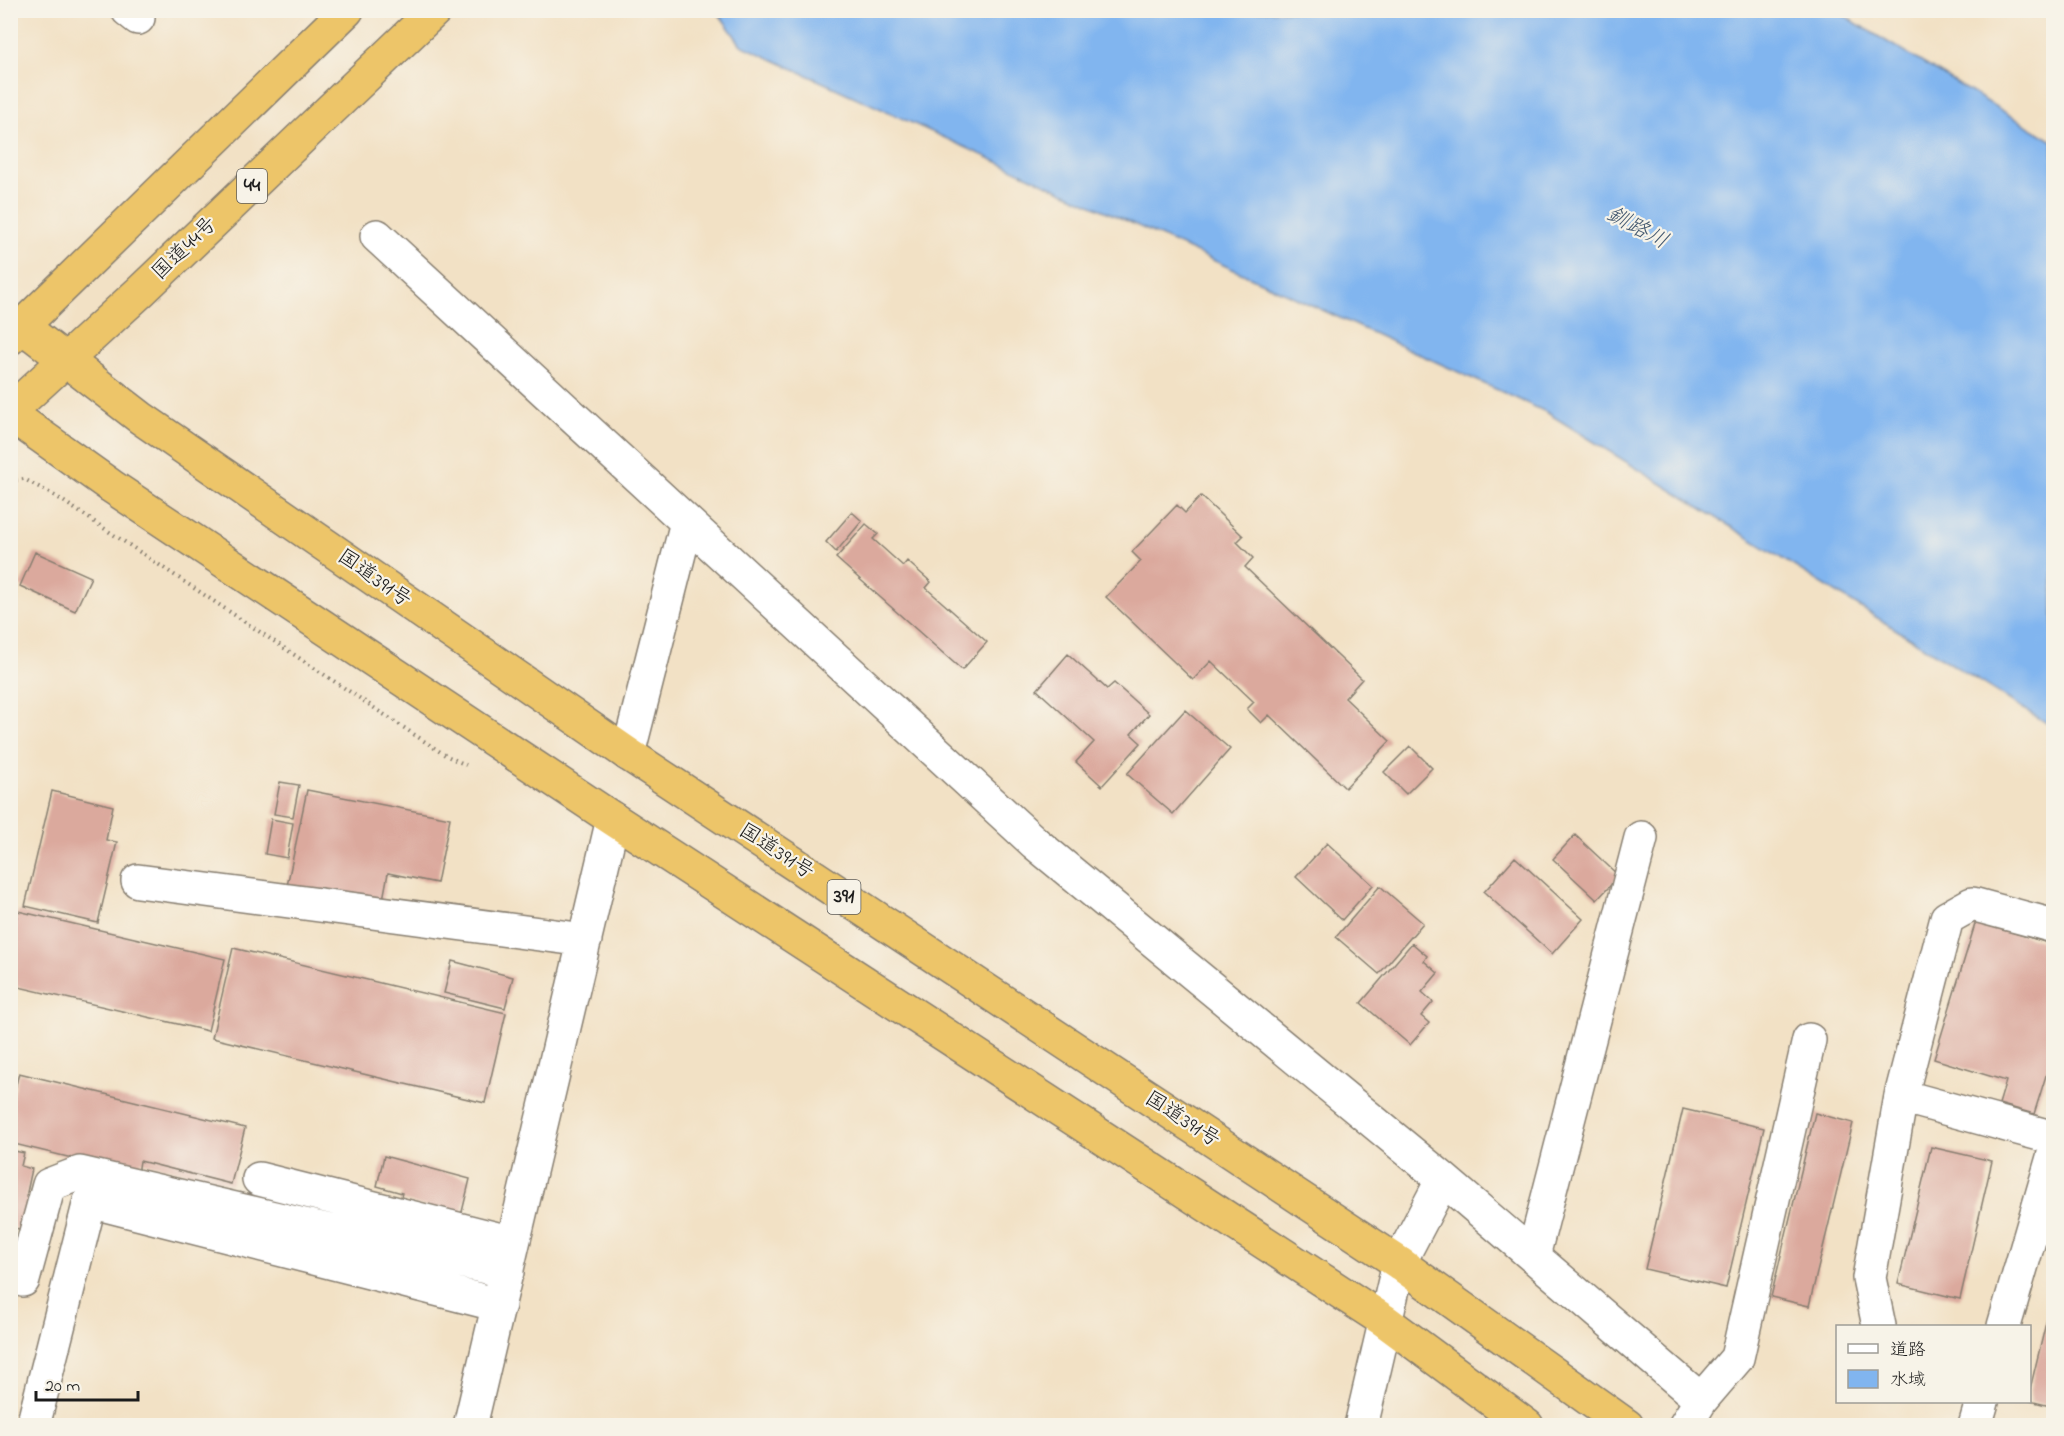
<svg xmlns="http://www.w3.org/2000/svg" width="2064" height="1436" font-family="'Indie Flower','Klee One',sans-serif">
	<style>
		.water { fill: #81b5ef; stroke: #4e6886; stroke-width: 1.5 }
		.building { fill: #dba99d }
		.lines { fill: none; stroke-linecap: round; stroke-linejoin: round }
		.minor-casing { stroke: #877e70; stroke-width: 36 }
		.highway-casing { stroke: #877e70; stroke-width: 36 }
		.path { stroke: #877e70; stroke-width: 4; stroke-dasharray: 1.5 4.5; stroke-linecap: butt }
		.minor { stroke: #fff; stroke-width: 33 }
		.highway { stroke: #edc569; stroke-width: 33 }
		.labels { text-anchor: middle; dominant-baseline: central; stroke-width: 4.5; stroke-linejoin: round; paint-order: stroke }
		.shield { fill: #f7f3e8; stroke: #5e5c59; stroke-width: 1.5 }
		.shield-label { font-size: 20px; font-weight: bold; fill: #1c1c1c }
		.street-label { font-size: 21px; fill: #1c1c1c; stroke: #f7f3e8 }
		.water-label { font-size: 22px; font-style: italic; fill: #445970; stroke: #f7f3e8 }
	</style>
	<rect width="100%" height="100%" fill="#f7f3e8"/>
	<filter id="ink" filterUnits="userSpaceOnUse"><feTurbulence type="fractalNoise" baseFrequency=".0167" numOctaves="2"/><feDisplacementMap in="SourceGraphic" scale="12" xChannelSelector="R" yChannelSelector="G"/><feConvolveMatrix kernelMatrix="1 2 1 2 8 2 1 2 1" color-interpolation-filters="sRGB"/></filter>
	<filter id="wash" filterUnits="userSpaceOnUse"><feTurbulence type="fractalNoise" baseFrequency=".008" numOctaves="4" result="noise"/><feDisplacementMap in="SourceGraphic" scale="24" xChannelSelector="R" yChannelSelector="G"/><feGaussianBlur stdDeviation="1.35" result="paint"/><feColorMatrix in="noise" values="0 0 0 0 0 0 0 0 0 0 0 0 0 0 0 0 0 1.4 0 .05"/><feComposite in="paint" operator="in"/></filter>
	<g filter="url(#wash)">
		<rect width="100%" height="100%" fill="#f2e1c5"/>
		<path class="water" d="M717,11H1836L2053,141V727L1546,412L741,45Z"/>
		<g id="blocks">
			<path class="building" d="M1201,496L1243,536L1237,542L1253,558L1245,567L1362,679L1345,698L1390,741L1345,788L1269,715L1261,723L1247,709L1254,702L1211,661L1193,680L1106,597L1141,561L1132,552L1177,505L1185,513Z
				M852,512L862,521L836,552L826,542Z
				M866,524L878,534L873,539L903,566L907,561L931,582L926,588L987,642L962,670L836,558Z
				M35,552L91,577L75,611L20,586Z
				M1068,654L1107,689L1114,683L1149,714L1131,734L1141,743L1102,786L1076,762L1094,742L1037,690Z
				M1185,710L1230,749L1173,814L1127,774Z
				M1410,746L1432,768L1406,794L1384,772Z
				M280,782L299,785L293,817L274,814Z
				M307,790L450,818L437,883L388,873L382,905L287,886Z
				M52,791L113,806L106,840L117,842L98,923L25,906Z
				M271,819L293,823L287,858L265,854Z
				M1575,835L1619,876L1597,900L1553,859Z
				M1327,843L1373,885L1342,920L1296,877Z
				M1515,857L1583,919L1552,954L1484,892Z
				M1380,886L1423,923L1379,974L1336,937Z
				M18,911L225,959L208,1031L10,985V945Z
				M1976,921L2054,945V1050L2034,1114L1999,1104L2006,1081L1934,1059Z
				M1412,943L1427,956L1424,961L1438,973L1422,992L1433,1002L1421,1016L1429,1023L1410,1045L1361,1003Z
				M233,948L506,1013L485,1103L212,1038Z
				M452,961L513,977L505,1008L444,993Z
				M19,1073L245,1128L231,1184L140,1161L138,1174L10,1143V1108Z
				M1683,1109L1764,1128L1726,1288L1645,1269Z
				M1815,1113L1853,1123L1809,1306L1771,1297Z
				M1931,1147L1992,1161L1960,1299L1898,1284Z
				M10,1150L24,1153L21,1166L32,1169L26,1197L35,1199L28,1231L10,1227Z
				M384,1156L470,1179L461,1216L400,1200L402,1193L377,1186Z
				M2053,1294H2054V1407L2030,1401V1389Z"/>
		</g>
	</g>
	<g filter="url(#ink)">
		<use href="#blocks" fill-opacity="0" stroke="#877e70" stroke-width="1.5"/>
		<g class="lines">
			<g class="minor-casing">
				<path id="minor" d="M128,10L138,18
					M377,236L1035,843L1443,1179L1701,1400L1685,1426
					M628,754L687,522
					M138,881L585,940
					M1901,1096L2054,1138
					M259,1179L513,1243
					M1533,1256L1641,838
					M23,1280L49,1185L80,1173L507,1272
					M1879,1326L1869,1278L1901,1096L1947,918L1972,904L2054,926
					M2004,1326L2054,1154
					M1701,1400L1737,1358L1809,1040
					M33,1426L90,1201L499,1305
					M470,1426L613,819
					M1361,1426L1399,1263L1443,1179
					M1975,1426L1982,1402"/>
			</g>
			<g class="highway-casing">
				<path id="highway" d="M23,327L141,418L628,754L1399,1263L1627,1426
					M10,338L347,10
					M10,411L142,290L435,10
					M10,414L111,486L613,819L1385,1321L1527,1426"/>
			</g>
			<path class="path" d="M10,481L24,479L57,497L445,755L466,765"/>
			<use href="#minor" class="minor"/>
			<use href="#highway" class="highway"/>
		</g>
	</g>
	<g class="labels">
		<g class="shield">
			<rect x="237" y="169" width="30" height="34" rx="4.5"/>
			<rect x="827.5" y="880" width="33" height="34" rx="4.5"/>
		</g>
		<g class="shield-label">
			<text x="252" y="186">44</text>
			<text x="844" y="897">391</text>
		</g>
		<g class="street-label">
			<text transform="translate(185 249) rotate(-44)">国道44号</text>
			<text transform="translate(374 579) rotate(35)">国道391号</text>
			<text transform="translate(776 852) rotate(33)">国道391号</text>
			<text transform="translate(1182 1120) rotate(33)">国道391号</text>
		</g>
		<g class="water-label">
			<text transform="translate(1637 229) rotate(28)">釧路川</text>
		</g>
	</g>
	<rect width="2064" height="1436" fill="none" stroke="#f7f3e8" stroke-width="36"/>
	<rect x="1836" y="1325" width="195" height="78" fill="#f7f3e8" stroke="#9f9d96" stroke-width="1.5"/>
	<rect x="1848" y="1344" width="30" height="9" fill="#ffffff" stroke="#9f9d96" stroke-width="1.5"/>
	<text x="1890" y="1355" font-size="18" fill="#1c1c1c">道路</text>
	<rect x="1848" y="1370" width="30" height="18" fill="#81b5ef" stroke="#9f9d96" stroke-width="1.5"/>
	<text x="1890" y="1385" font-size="18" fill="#1c1c1c">水域</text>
	<path d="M36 1391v9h102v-9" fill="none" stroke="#1c1c1c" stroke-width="3"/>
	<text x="45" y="1391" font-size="18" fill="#1c1c1c" stroke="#f7f3e8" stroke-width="4.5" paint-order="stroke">20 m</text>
</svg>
